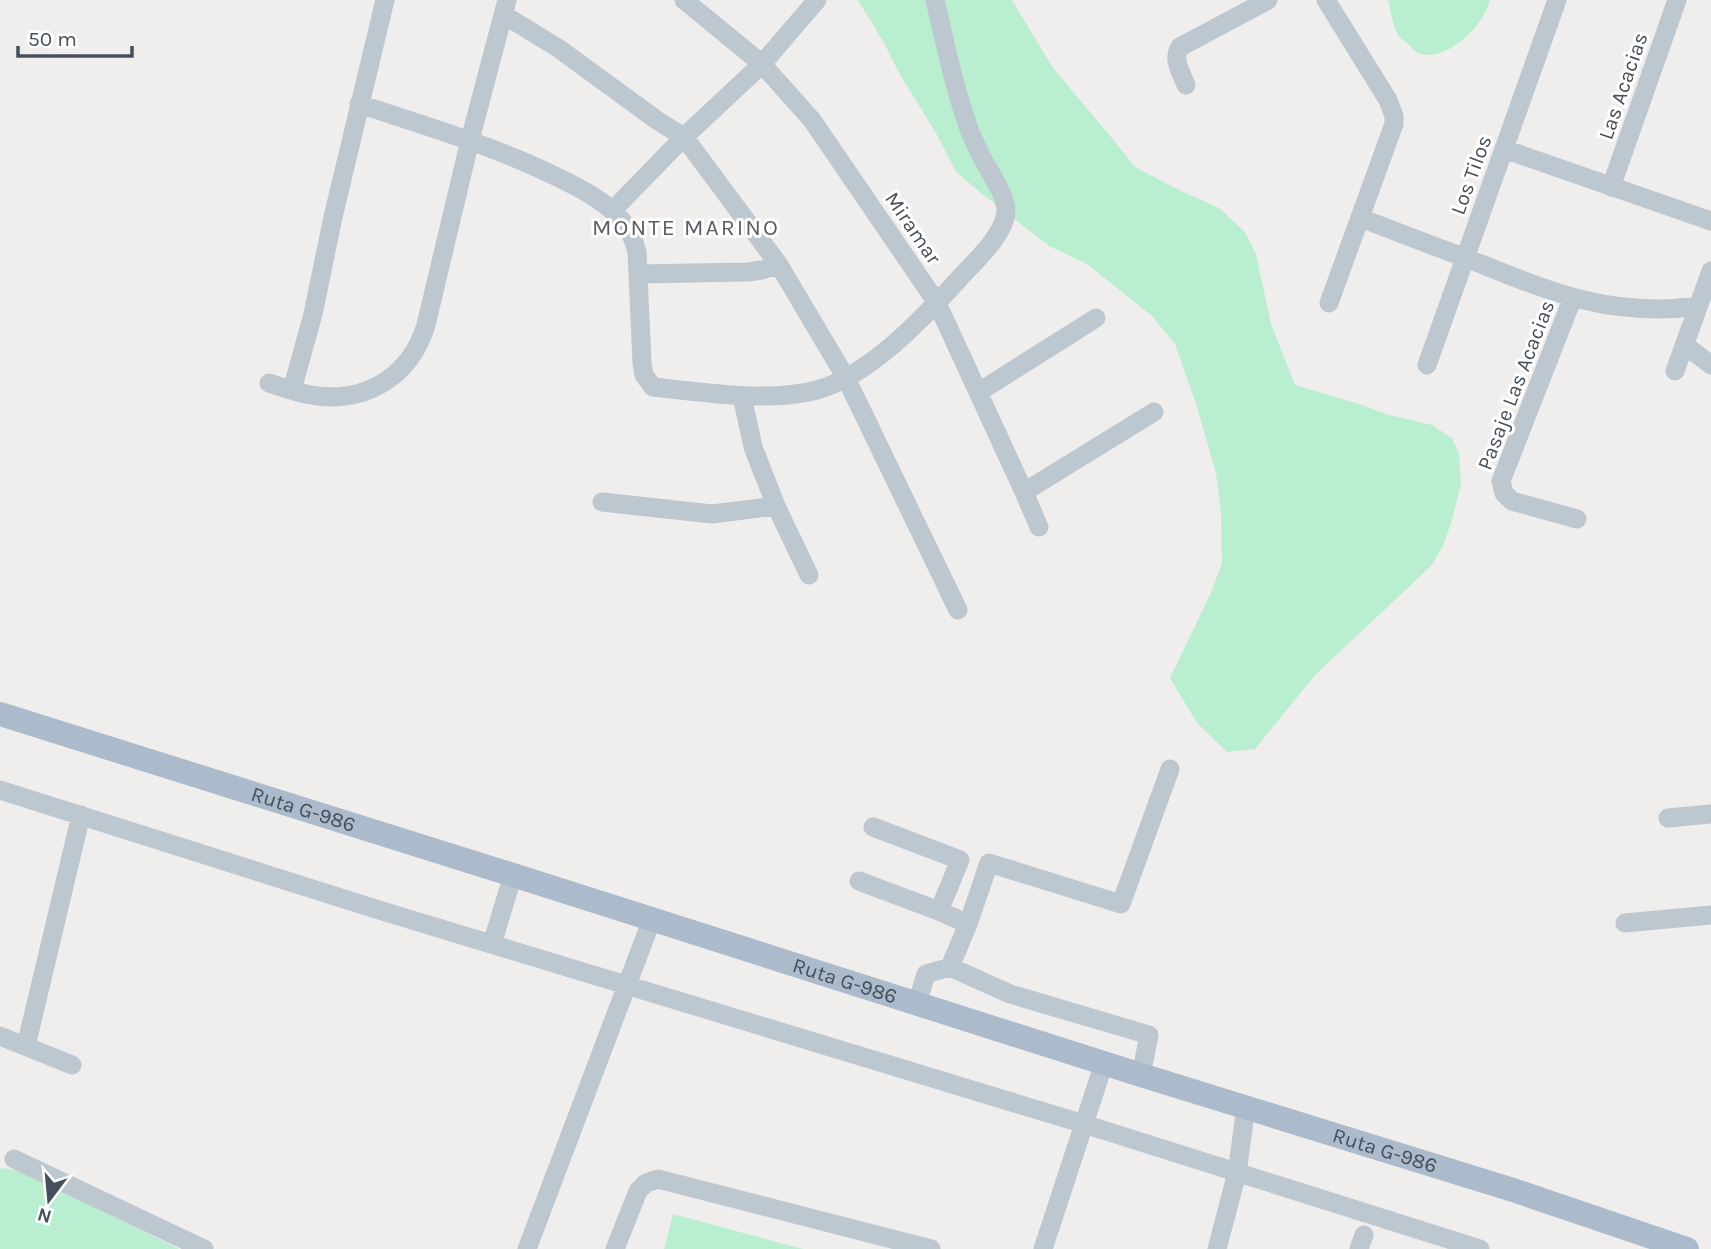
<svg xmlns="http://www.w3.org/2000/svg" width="1711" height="1249" font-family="Karla,sans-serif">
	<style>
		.green { fill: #baeed0 }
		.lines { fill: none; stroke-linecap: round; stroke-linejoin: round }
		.minor { stroke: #bdc7cf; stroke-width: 19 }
		.major { stroke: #acbbcc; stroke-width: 24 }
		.labels { text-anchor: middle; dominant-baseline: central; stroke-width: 6; stroke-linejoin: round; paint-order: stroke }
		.street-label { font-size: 21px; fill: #45505a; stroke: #fff }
		.neighbourhood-label { font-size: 23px; letter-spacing: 2px; fill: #5a5d62; stroke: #fff }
	</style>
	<rect width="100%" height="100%" fill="#f0eded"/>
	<path class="green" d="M858,0H1012L1053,68L1111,137L1135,167L1181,191L1219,208L1245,232L1256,254L1271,324L1295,385L1359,404L1389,415L1432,425L1452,438L1459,454L1461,485L1451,523L1443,546L1431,566L1315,675L1255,749L1227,752L1197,723L1170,678L1210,595L1222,563L1221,513L1216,473L1197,407L1175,344L1152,316L1087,264L1049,246L981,193L956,172L936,133L899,73L884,43Z
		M1388,0H1490C1484,25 1449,61 1421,54C1416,53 1412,48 1408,44C1407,43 1400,38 1399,37C1393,27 1391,12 1388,0Z
		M3,1168L25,1172L179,1249H0V1169Z
		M673,1214L803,1249H664Z"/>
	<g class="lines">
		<path class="minor" d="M684,0L762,64L812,120L937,303L1024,492L1039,527
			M1326,0L1388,100L1394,116V124L1329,303
			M504,15L558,48L658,121L684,137L779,265L846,378L958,610
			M1186,85C1181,72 1172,60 1180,47L1268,0
			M359,104C426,126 494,146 557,177C580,188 603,200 620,218C629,228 634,239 637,252L642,363L644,375L653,387C704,392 767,403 817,390C870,375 922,319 958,280C974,262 1005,235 1006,211C1006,193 987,170 980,153C976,145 972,137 969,129C954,87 945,43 935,0
			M1504,149L1711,221
			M1611,187L1677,0
			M612,211L684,137L762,64L817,0
			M1361,218C1399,233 1437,247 1476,262C1553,293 1613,318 1698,306
			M639,274L748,272L762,270L779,265
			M1573,297L1501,481L1504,493L1512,501L1577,519
			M1685,345L1711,365
			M1427,365L1557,0
			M1675,371L1711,271
			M269,383C284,388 300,394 317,396C368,402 411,375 426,325L470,140L507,0
			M292,390L313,314L333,217L385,0
			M979,392L1096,318
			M742,396L753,447L776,506L809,575
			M1024,492L1154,412
			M602,502L712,514L776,506
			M0,790L379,910L1084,1124L1480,1249
			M1668,818L1711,814
			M873,827L960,860L939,911
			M859,881L939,911L968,924
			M1625,923L1711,915
			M492,944L513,875
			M950,967L1010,994L1149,1035L1141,1075
			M917,1004L926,974L950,967L968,924L989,863L1121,904L1170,769
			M0,1036L72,1065
			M26,1046L81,815
			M14,1159L204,1249
			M527,1249L652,919
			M615,1249L638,1191L646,1183L658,1179L931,1249
			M1043,1249L1104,1063
			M1217,1249L1237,1173L1246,1107
			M1359,1249L1364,1235"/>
		<path class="major" id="s1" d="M0,714L513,875L1141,1075L1513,1190L1687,1249"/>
	</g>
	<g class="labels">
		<g class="street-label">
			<text transform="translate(1623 86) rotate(-71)">Las Acacias</text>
			<text transform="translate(1471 175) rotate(-70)">Los Tilos</text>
			<text transform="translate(913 228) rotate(56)">Miramar</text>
			<text transform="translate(1516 385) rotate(-69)">Pasaje Las Acacias</text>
			<text stroke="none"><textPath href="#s1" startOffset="318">Ruta G-986</textPath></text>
			<text stroke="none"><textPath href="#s1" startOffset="886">Ruta G-986</textPath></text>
			<text stroke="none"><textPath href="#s1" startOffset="1452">Ruta G-986</textPath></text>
		</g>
		<g class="neighbourhood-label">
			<text x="686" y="227">MONTE MARINO</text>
		</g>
	</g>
	<g transform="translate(49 1200) rotate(196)" stroke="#ffffff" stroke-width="5" paint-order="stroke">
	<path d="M0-5L12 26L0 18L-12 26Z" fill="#45505a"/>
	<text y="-10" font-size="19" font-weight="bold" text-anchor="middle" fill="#45505a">N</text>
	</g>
	<path d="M18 46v10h114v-10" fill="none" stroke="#45505a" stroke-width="3.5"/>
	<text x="28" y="46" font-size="21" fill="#45505a" stroke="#ffffff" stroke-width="5" paint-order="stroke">50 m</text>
</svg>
